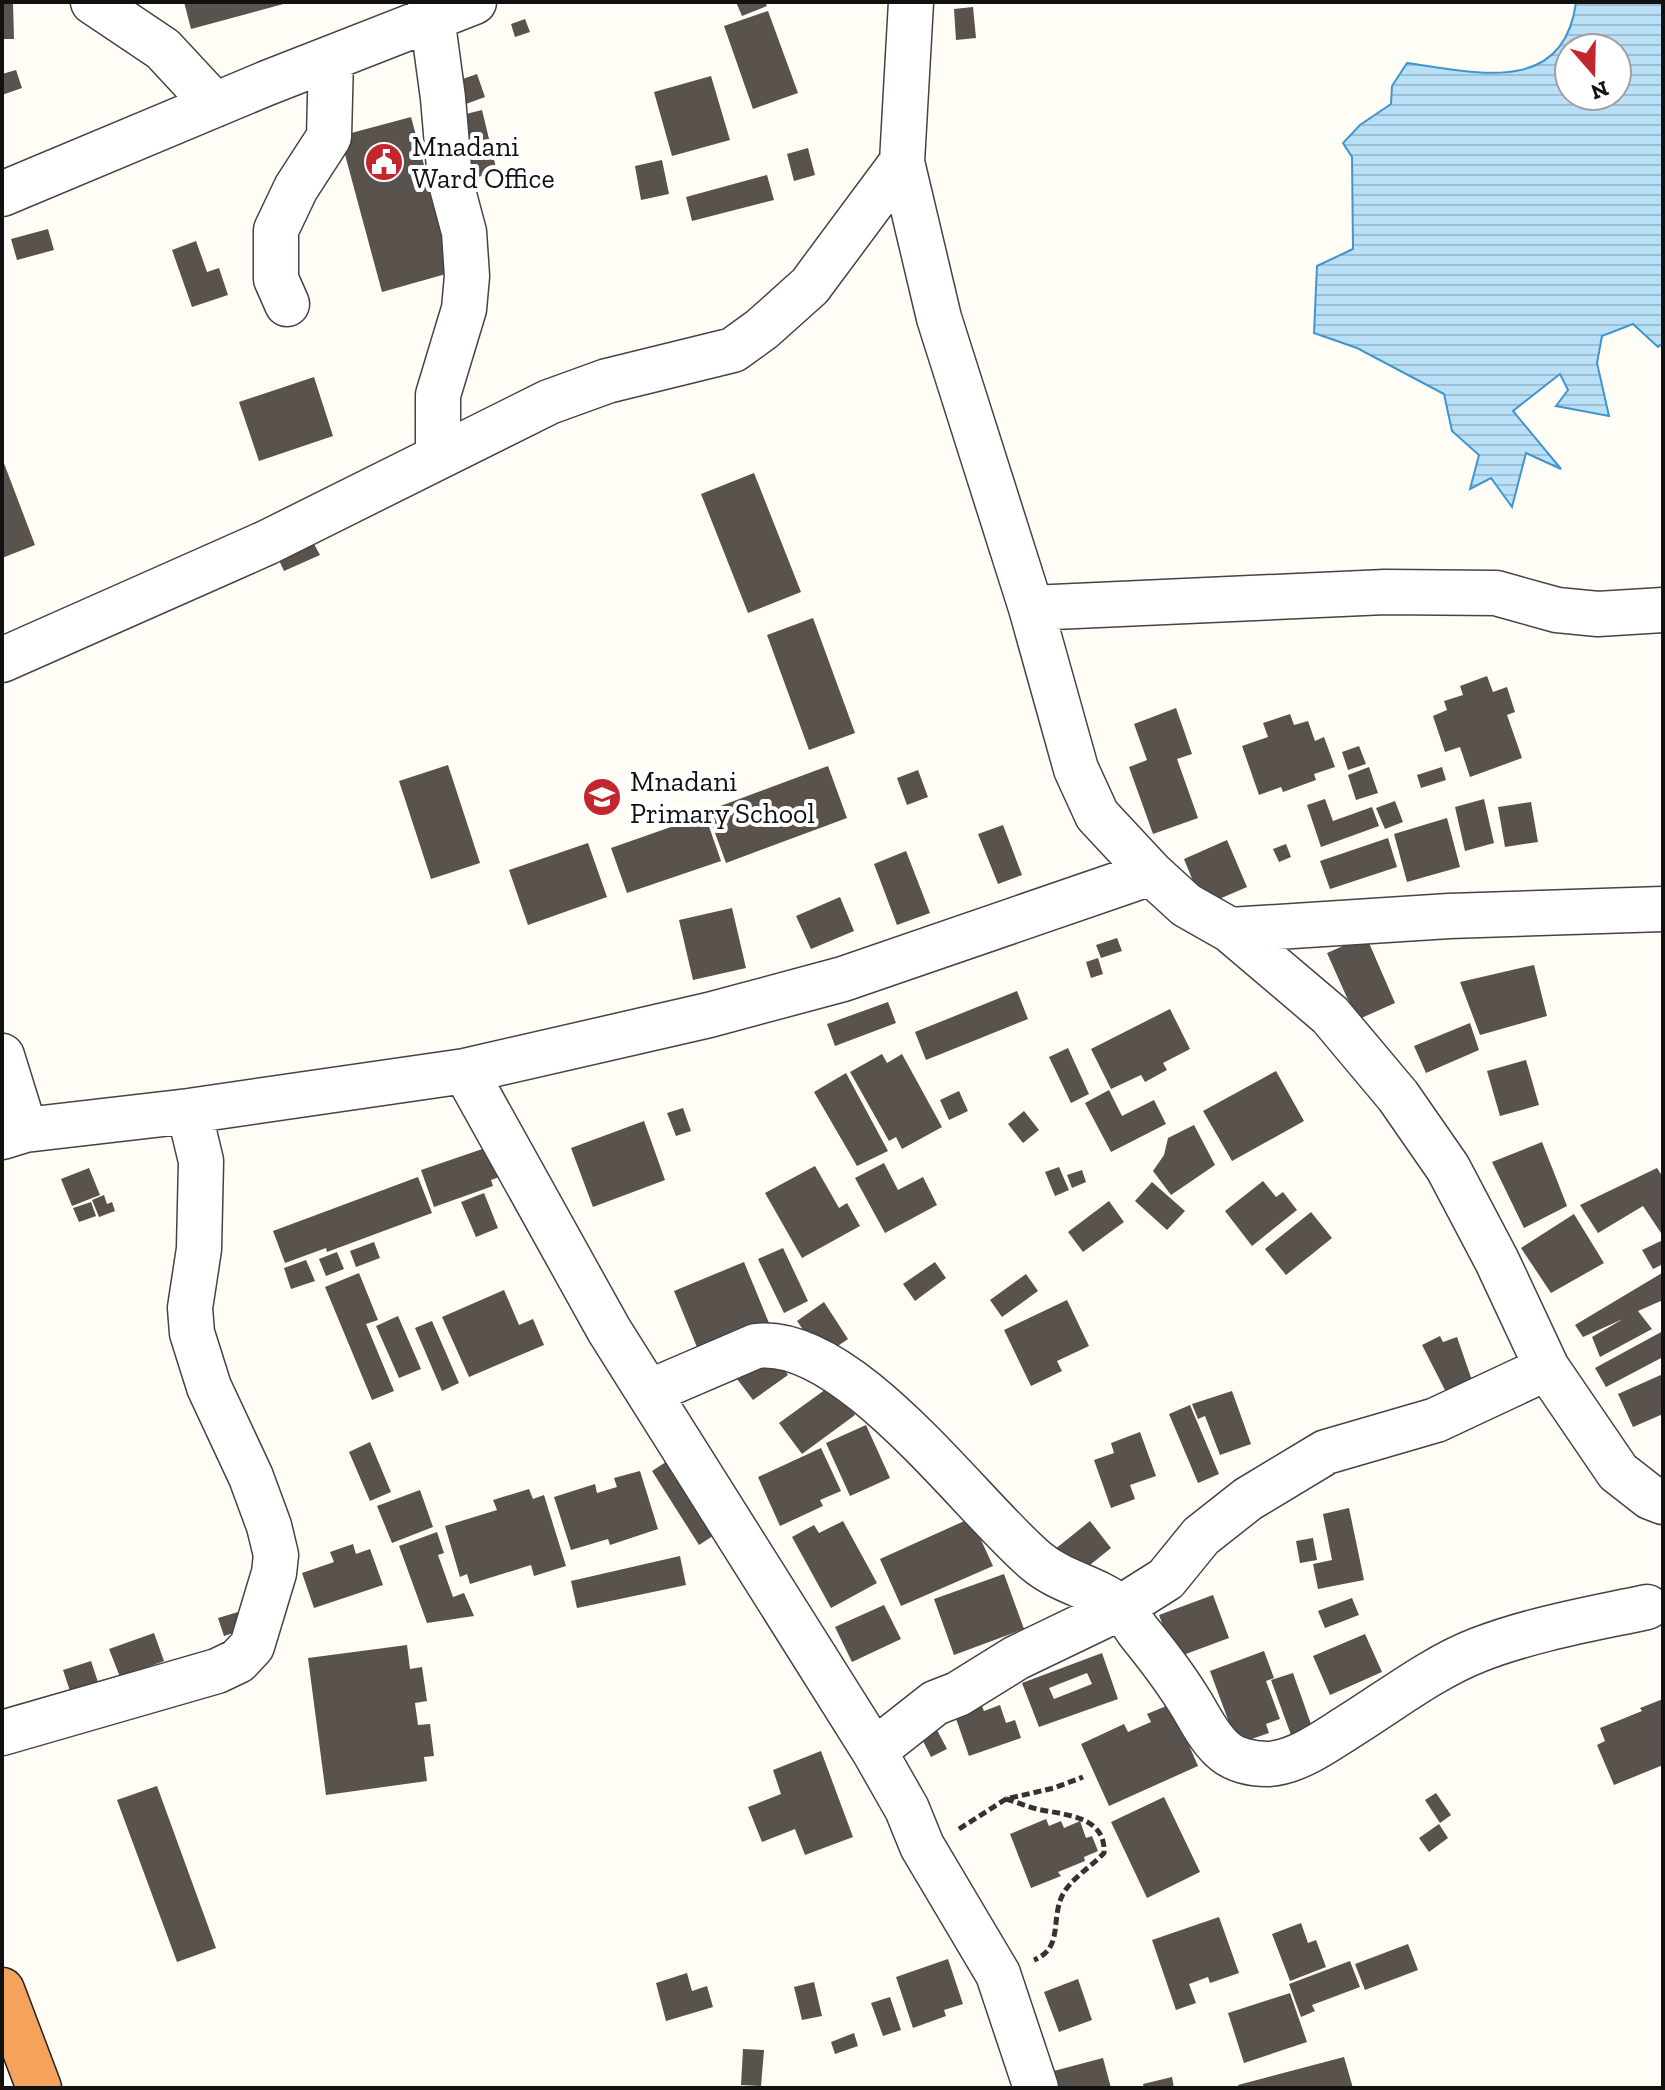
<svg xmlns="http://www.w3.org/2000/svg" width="1665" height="2090" font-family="'Zilla Slab',serif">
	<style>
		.water { fill: url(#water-rules); stroke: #3f96cf; stroke-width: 2; fill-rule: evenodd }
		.building { fill: #5a524d; fill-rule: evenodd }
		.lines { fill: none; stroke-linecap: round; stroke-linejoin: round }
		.minor-casing { stroke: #444; stroke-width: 47 }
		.highway-casing { stroke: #222; stroke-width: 47 }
		.path { stroke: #333; stroke-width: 5; stroke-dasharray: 8 4; stroke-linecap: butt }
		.minor { stroke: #fff; stroke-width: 44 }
		.highway { stroke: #f5a25d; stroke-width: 44 }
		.labels { text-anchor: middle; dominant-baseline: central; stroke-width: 8; stroke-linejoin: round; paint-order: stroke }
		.poi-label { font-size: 28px; fill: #111; stroke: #fff; text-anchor: start }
	</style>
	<defs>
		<pattern id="water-rules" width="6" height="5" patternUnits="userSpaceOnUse" patternTransform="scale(2)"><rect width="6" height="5" fill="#b9e0f7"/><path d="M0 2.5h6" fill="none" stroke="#9ebfd3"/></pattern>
	</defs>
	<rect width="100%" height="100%" fill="#fffdf5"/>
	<path class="water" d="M1576,2H1663V343L1658,347L1633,324L1602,336L1597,363L1609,416L1556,406L1568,390L1560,374L1513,411L1561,469L1526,453L1512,507L1491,478L1470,489L1479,455L1452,431L1444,394L1357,348L1314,333L1317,266L1353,249L1352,157L1343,143L1360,125L1391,104L1392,86L1407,63C1475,72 1564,97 1576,2ZM1569,48H1617V96H1569Z"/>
	<path class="building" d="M2,2H13L14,39H2Z
		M184,2H287V3L191,29Z
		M736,2H765L767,6L742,16Z
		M973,7L976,38L956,40L954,9Z
		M768,11L798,93L753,109L724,26Z
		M525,19L530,32L515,37L511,24Z
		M16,70L22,88L2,95V74Z
		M477,74L485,97L466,104L457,81Z
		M711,76L730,140L672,156L654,92Z
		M482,110L497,172L474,178L458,116Z
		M411,117L453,272L382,292L340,136Z
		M808,148L815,175L794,181L787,154Z
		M662,160L669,194L641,200L635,166Z
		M767,175L774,200L692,221L686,197Z
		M48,229L54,250L17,260L11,239Z
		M196,241L207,272L219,268L228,295L192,307L172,250Z
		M314,377L333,436L259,461L239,402Z
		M2,458L35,545L2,558Z
		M754,473L801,592L748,613L701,494Z
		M313,542L320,555L284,571L278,558Z
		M813,618L855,733L809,750L767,635Z
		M1487,676L1493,692L1507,687L1515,712L1507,715L1522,758L1470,777L1460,747L1445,752L1433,716L1447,710L1444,701L1463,695L1460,686Z
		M1176,708L1192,754L1177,759L1198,818L1153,834L1129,767L1147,760L1134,724Z
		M1290,714L1294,725L1308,721L1315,741L1324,737L1335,767L1314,774L1316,780L1283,792L1281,787L1259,795L1242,746L1268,737L1263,723Z
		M1359,746L1366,764L1348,770L1342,752Z
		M448,765L480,863L431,879L399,781Z
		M828,766L847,818L726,863L707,811Z
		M1369,767L1378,793L1356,800L1348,775Z
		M1442,767L1446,780L1421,788L1417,775Z
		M918,770L928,797L907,805L897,778Z
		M1325,799L1333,821L1372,807L1379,826L1321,847L1307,805Z
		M1484,799L1494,843L1465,851L1455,807Z
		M1395,801L1403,822L1385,829L1376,808Z
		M1531,802L1538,842L1505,847L1498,807Z
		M705,815L721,861L627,893L611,848Z
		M1447,818L1460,867L1407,882L1394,834Z
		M1003,825L1022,875L998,884L978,834Z
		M1388,838L1397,867L1330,889L1320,861Z
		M1227,840L1247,887L1203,906L1184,859Z
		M588,843L607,897L528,925L509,870Z
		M1286,844L1291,857L1279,862L1273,849Z
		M906,851L930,913L897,925L874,864Z
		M840,897L854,931L811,949L796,916Z
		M732,908L746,968L693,980L679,920Z
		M1366,936L1395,1003L1357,1020L1327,953Z
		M1117,938L1122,951L1101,958L1096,945Z
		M1098,958L1103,974L1091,978L1086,962Z
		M1534,965L1547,1016L1480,1035L1460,982Z
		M1017,991L1028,1019L926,1060L915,1032Z
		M888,1002L896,1023L835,1046L827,1024Z
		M1170,1009L1190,1049L1163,1063L1167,1070L1145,1082L1141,1075L1111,1089L1091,1049Z
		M1470,1023L1479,1050L1426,1073L1414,1046Z
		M1068,1048L1089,1094L1071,1103L1049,1057Z
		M882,1054L887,1063L902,1054L942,1127L902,1149L896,1137L889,1141L850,1072Z
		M1526,1060L1539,1105L1500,1116L1487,1071Z
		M1276,1071L1304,1121L1232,1161L1203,1111Z
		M846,1073L888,1151L857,1166L814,1092Z
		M1109,1090L1122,1116L1154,1100L1166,1124L1111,1152L1085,1103Z
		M959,1091L968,1111L949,1120L940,1100Z
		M683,1108L691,1131L676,1136L667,1113Z
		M1024,1111L1039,1130L1023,1143L1008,1124Z
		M644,1121L665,1180L593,1207L571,1148Z
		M1194,1125L1215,1165L1171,1195L1153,1171L1164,1155L1168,1138Z
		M1542,1142L1567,1206L1524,1228L1492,1162Z
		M497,1144L507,1174L491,1180L493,1186L434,1207L421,1170Z
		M884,1163L898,1190L923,1177L937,1205L885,1233L855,1178Z
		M815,1166L839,1208L847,1203L860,1226L802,1258L765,1193Z
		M1059,1167L1069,1190L1055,1196L1045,1172Z
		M89,1168L100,1195L72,1206L61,1179Z
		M1657,1168L1663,1177V1236L1643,1206L1598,1233L1580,1205Z
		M1082,1170L1086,1182L1072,1188L1067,1175Z
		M418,1177L432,1213L327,1252L326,1248L285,1263L273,1231Z
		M1263,1181L1276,1197L1283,1192L1297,1210L1252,1246L1225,1211Z
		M1152,1182L1185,1211L1167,1230L1135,1201Z
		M484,1193L498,1228L476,1237L461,1202Z
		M104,1195L107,1204L112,1202L115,1211L99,1217L92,1200Z
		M1109,1201L1124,1222L1083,1252L1068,1232Z
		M91,1202L96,1216L79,1222L73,1208Z
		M1311,1212L1332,1238L1286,1275L1265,1249Z
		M1574,1214L1604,1263L1551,1293L1521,1248Z
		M1663,1240V1264L1653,1269L1642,1250Z
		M374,1242L380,1258L356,1267L350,1251Z
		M783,1248L808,1301L784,1313L758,1259Z
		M337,1252L344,1269L326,1276L319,1259Z
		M306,1260L315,1281L291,1289L284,1268Z
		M744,1262L769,1323L699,1352L674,1291Z
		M935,1262L946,1278L915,1301L903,1284Z
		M359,1273L378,1320L366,1324L394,1391L372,1400L325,1287Z
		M1662,1273L1663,1300L1638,1311L1652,1329L1600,1357L1592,1337L1623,1319L1583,1337L1575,1325Z
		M1026,1274L1038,1291L1002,1317L990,1300Z
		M504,1290L519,1325L533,1319L544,1345L469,1377L442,1317Z
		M1067,1300L1089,1346L1057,1361L1062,1371L1031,1386L1004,1330Z
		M824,1302L848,1339L822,1357L797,1321Z
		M398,1316L421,1369L399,1378L376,1326Z
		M432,1321L459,1383L442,1391L415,1328Z
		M1663,1331V1357L1606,1387L1595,1368Z
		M1440,1336L1443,1342L1457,1337L1475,1389L1449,1398L1422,1345Z
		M771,1350L788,1375L753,1400L734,1375Z
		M1663,1374V1414L1633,1427L1618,1394Z
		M833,1384L855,1415L802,1454L779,1423Z
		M1232,1391L1251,1444L1220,1455L1205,1416L1198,1419L1192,1404Z
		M1190,1405L1219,1474L1198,1483L1169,1414Z
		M866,1425L890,1478L850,1496L826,1443Z
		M1140,1432L1156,1476L1130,1485L1135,1499L1111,1508L1094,1460L1114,1453L1111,1443Z
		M370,1442L391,1492L370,1501L349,1452Z
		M821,1448L841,1491L820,1500L823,1506L780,1526L758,1477Z
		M672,1458L719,1532L699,1545L652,1471Z
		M640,1471L658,1529L610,1545L608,1539L571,1550L554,1497L595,1484L597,1493L617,1487L614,1478Z
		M529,1489L533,1499L544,1495L566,1566L534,1576L531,1565L470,1584L467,1574L460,1577L445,1526L497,1510L493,1500Z
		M420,1490L433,1527L392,1543L377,1506Z
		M1349,1508L1364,1580L1318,1589L1313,1564L1332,1560L1323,1514Z
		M971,1518L993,1566L901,1606L880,1559Z
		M843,1521L877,1583L831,1608L792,1537L814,1525L819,1533Z
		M1090,1521L1111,1548L1075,1577L1054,1550Z
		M437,1532L444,1553L438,1555L453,1597L464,1593L474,1616L427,1623L399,1546Z
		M1313,1538L1317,1560L1300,1563L1296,1541Z
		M353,1544L356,1554L370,1549L383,1585L314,1608L302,1573L334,1562L330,1552Z
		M680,1556L686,1585L577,1608L571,1581Z
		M1004,1574L1024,1629L954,1655L934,1599Z
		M1213,1595L1229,1638L1175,1658L1159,1615Z
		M1352,1598L1359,1615L1325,1628L1318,1611Z
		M884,1605L901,1639L852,1662L835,1627Z
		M238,1612L243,1630L224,1636L218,1618Z
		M154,1633L164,1661L120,1677L109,1649Z
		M1365,1634L1382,1672L1330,1695L1313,1656Z
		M407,1645L410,1669L422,1667L427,1701L415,1703L418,1725L430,1724L434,1756L424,1757L427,1781L326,1795L308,1658Z
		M1264,1651L1274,1678L1266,1681L1280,1719L1266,1724L1269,1733L1237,1744L1210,1671Z
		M1102,1653L1118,1699L1039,1727L1022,1683ZM1087,1673L1092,1684L1054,1699L1049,1688Z
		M91,1661L98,1682L70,1691L63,1670Z
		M1293,1673L1312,1727L1291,1735L1271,1680Z
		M1663,1699V1765L1614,1785L1597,1745L1605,1741L1600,1728L1642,1711L1640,1708Z
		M981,1704L984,1711L1000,1705L1006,1723L1015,1720L1021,1738L969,1756L954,1713Z
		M1171,1704L1198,1766L1109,1806L1081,1744L1124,1724L1128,1732L1151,1722L1147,1714Z
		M937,1730L947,1749L931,1757L921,1737Z
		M821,1751L853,1837L805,1855L795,1829L762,1842L748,1807L781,1794L773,1770Z
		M157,1786L216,1948L177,1962L117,1800Z
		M1436,1793L1451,1815L1440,1823L1425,1800Z
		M1164,1797L1200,1872L1147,1898L1111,1822Z
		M1046,1819L1049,1826L1061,1821L1064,1828L1080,1821L1086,1838L1092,1836L1098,1851L1084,1857L1085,1861L1058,1872L1061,1876L1031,1888L1010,1834Z
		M1439,1824L1448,1838L1429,1852L1419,1838Z
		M1219,1917L1239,1973L1210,1983L1208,1977L1189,1984L1196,2003L1176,2010L1152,1940Z
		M1301,1923L1308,1943L1316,1940L1326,1967L1290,1981L1272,1934Z
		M1408,1944L1418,1970L1365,1990L1355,1964Z
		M948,1959L963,2004L944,2010L946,2016L913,2028L896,1977Z
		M1350,1961L1360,1987L1312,2005L1315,2011L1301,2017L1289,1984Z
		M687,1973L692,1991L707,1986L713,2007L666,2021L656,1983Z
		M1078,1979L1092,2020L1059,2032L1044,1992Z
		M814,1982L822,2016L802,2020L794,1987Z
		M1290,1993L1307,2042L1244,2063L1228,2013Z
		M890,1997L901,2030L883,2036L871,2003Z
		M854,2033L858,2046L835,2054L831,2042Z
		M743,2049L764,2050L761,2086L741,2085Z
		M1344,2057L1353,2088H1239L1238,2085Z
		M1103,2058L1111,2088H1050L1046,2073Z
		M1172,2077L1174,2088H1144L1143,2084Z"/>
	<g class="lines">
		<g class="minor-casing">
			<path id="minor" d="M93,2L163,49L215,105
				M430,2L443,98L450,180L464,232L467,276L464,309L438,395V455
				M911,2L902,162L939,318L1031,608L1076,769L1097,815L1151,873L1186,905L1230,930L1330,1015L1398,1096L1448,1168L1497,1261L1547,1368L1618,1472L1650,1497L1663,1502
				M2,194L267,83L474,2
				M287,304L276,279V230L296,188L329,137L331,58
				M1031,608L1385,592L1496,593L1557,610L1598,614L1663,610
				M2,660L266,543L549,402L607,381L733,350L762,329L810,286L902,162
				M1230,930L1449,916L1663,909
				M2,1056L25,1130
				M465,1071L609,1330L874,1751L907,1809L922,1846L998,1974L1036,2088
				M2,1137L25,1130L189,1111L465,1071L709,1015L843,979L1151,873
				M649,1392L756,1346C848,1334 970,1505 1036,1561C1062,1583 1095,1587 1120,1607C1127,1613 1133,1624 1138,1631C1156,1653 1173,1675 1188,1699C1199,1716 1207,1735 1222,1749C1233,1760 1252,1764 1267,1764C1296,1763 1324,1742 1348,1727C1390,1701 1432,1668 1478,1650C1532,1629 1591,1619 1647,1607
				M2,1733L217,1671L238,1661L252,1646L274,1573L276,1555L269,1526L251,1477L209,1387L192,1333L190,1308L199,1249L201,1161L189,1111
				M874,1751L935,1703L958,1694L1016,1658L1120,1608L1166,1579L1201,1536L1248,1499L1326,1452L1436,1420L1547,1368"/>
		</g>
		<g class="highway-casing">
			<path id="highway" d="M2,1990L39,2088"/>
		</g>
		<path class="path" d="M1006,1799C1016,1802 1026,1806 1037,1809C1063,1815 1106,1815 1104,1853C1092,1866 1071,1879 1063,1894C1050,1919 1064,1948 1034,1960
			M959,1829L1006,1799L1054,1788L1083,1777"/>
		<use href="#minor" class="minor"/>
		<use href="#highway" class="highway"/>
	</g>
	<defs>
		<g id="civic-disc" transform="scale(2)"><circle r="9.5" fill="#c4262e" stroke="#fff"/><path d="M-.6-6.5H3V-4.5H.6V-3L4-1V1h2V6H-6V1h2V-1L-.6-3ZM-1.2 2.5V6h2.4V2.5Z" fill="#fff"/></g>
		<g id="school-disc" transform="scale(2)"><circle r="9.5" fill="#c4262e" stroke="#fff"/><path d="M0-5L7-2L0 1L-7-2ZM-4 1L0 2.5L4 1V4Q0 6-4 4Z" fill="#fff"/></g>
	</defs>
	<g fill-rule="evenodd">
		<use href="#civic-disc" x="384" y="162"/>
		<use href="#school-disc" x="602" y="797"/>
	</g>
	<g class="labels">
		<g class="poi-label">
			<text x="412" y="146">Mnadani<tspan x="412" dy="32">Ward Office</tspan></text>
			<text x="630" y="781">Mnadani<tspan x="630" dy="32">Primary School</tspan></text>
		</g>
	</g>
	<rect width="1665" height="2090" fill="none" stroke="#111111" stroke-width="8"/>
	<g transform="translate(1593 72) rotate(160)"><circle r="38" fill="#ffffff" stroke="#a0a0a0" stroke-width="2"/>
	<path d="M0-6L14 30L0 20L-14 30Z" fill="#c4262e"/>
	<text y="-12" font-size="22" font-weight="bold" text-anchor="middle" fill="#111111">N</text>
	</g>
</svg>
